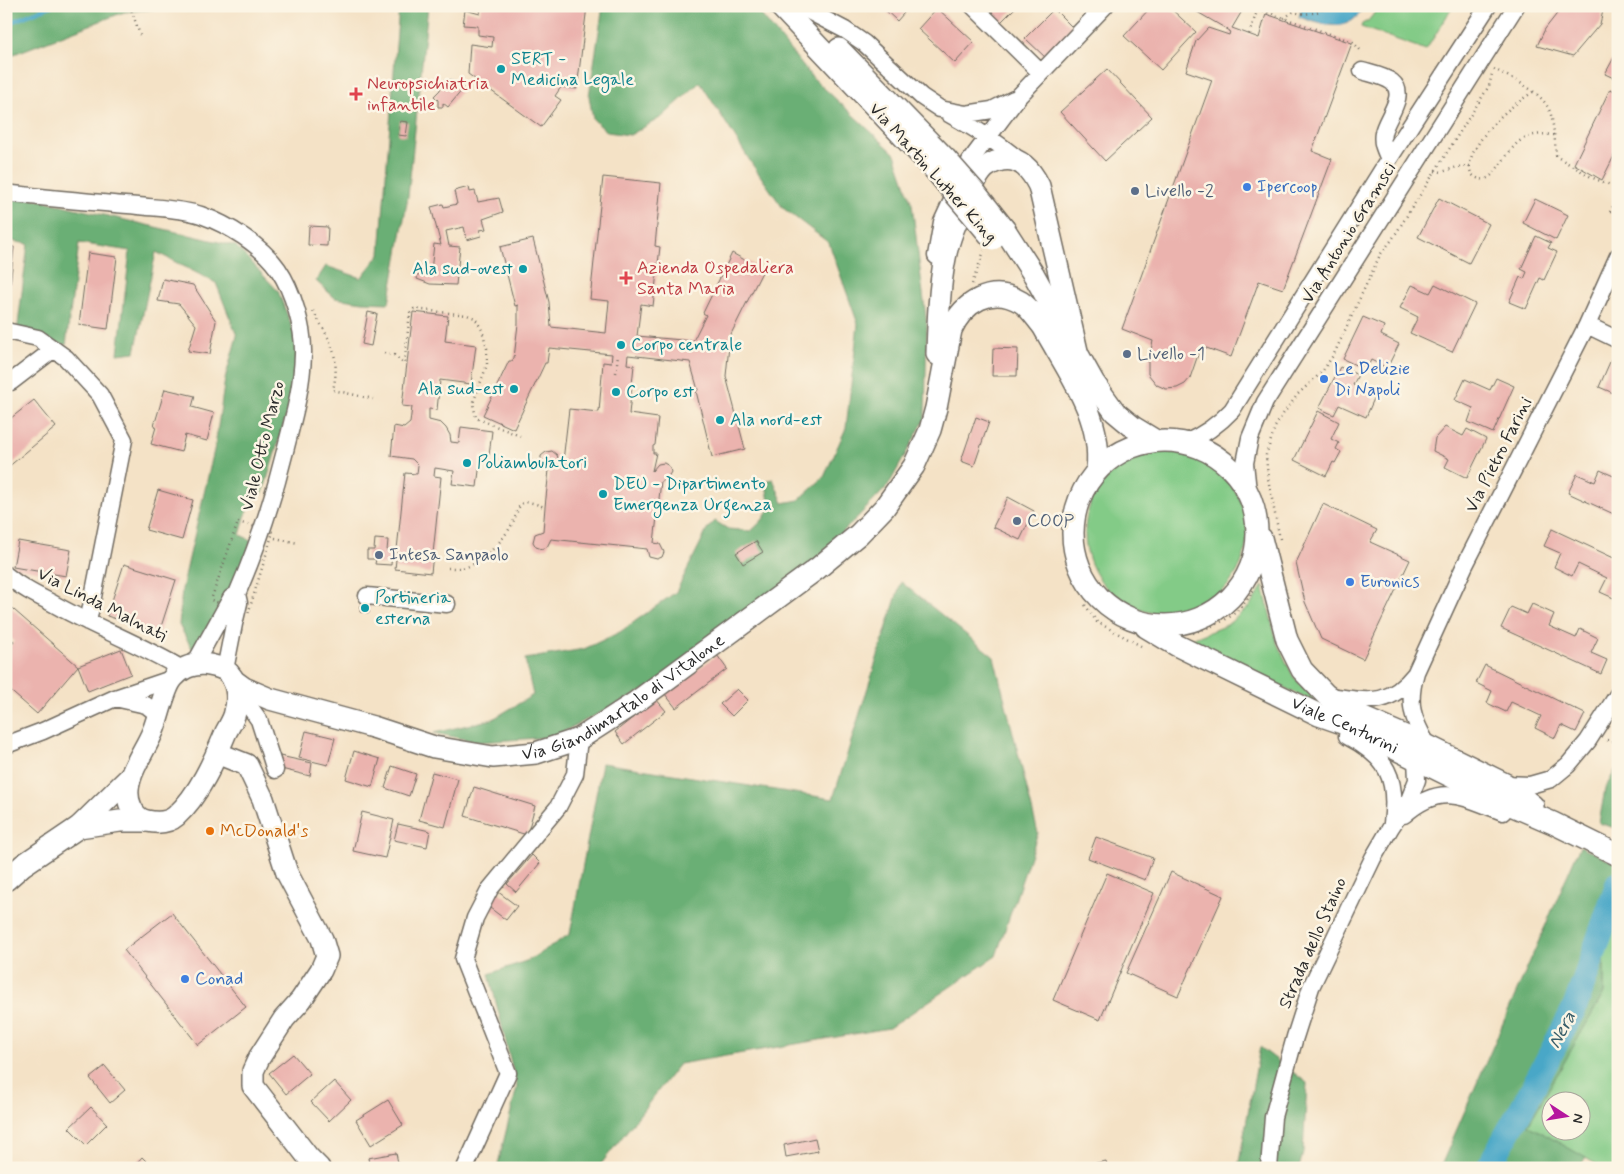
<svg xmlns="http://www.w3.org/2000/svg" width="1624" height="1174" font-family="Mynerve,sans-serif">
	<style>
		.green { fill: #83cb87; stroke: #577b59; fill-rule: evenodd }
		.forest { fill: #6aaf74; stroke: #4a6d50 }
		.water { fill: #48a7c7; stroke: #3a6979 }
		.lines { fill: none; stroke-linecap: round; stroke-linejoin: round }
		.stream { stroke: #48a7c7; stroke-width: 4.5 }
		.river { stroke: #48a7c7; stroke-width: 25 }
		.building { fill: #ebb3ae }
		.minor-casing { stroke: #716b61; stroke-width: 19 }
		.major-casing { stroke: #716b61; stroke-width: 24 }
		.path { stroke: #716b61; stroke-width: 2.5; stroke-dasharray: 1 4; stroke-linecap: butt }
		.minor { stroke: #fff; stroke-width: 16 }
		.major { stroke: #fff; stroke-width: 21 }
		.major-bridge-casing { stroke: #716b61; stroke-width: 24; stroke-linecap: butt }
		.major-bridge { stroke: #fff; stroke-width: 21 }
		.culture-dot { fill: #0f9aa8; stroke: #fcf5e5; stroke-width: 2 }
		.health-dot { fill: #e0444e; stroke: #fcf5e5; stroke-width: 2 }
		.shop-dot { fill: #3f7fe0; stroke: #fcf5e5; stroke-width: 2 }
		.service-dot { fill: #5c6f8a; stroke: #fcf5e5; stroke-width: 2 }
		.food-dot { fill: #e8710a; stroke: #fcf5e5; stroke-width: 2 }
		.labels { text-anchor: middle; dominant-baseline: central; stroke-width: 5; stroke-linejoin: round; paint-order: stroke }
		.culture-label { font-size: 18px; fill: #0d838f; stroke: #fcf5e5; text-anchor: start }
		.health-label { font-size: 18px; fill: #be3a42; stroke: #fcf5e5; text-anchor: start }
		.street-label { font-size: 18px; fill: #2b2b2b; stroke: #fcf5e5 }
		.shop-label { font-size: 18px; fill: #366cbe; stroke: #fcf5e5; text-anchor: start }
		.service-label { font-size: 18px; fill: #4e5e75; stroke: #fcf5e5; text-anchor: start }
		.food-label { font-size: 18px; fill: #c56008; stroke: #fcf5e5; text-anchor: start }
		.water-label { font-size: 19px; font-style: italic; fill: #375d69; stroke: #fcf5e5 }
	</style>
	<rect width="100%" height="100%" fill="#fcf5e5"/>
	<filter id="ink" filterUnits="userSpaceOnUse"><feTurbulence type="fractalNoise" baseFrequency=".02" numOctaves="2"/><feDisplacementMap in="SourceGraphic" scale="10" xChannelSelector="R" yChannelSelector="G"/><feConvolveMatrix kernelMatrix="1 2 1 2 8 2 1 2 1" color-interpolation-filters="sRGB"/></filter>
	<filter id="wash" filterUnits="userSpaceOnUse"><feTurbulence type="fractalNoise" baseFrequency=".0096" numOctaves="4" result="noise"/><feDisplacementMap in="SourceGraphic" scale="20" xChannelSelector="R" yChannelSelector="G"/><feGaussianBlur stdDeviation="1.12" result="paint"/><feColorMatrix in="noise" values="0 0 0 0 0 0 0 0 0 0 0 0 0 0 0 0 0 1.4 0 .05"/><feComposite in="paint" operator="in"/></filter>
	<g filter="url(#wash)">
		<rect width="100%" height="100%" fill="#f4e2c6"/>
		<path class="green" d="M1380,6H1453L1426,50L1361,27L1362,24L1368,21Z
			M1085 533a81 81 0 1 1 162 0a81 81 0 1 1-162 0Z
			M1263,586L1277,643L1293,676L1319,705L1189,640L1227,625L1249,607Z
			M1618,907V1168H1603L1528,1125L1604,993V948ZM1552,1102H1582V1132H1552Z"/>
		<path class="forest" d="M11,6H189L124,12L6,57V8Z
			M399,6H428L408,196L389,303L363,302L335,298L316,281L326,266L361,278L380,254Z
			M603,6H754L811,76L895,154L912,204L927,326L925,419L888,486L780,596L672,676L553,737L479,742L434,733L493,719L533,695L525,659L584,649L620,632L676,592L708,528L715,521L728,529L751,531C772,513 771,507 765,481L773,479L783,503L799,500L824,477L846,428L858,324L829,243L783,208L752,164L700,82L662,117L630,135L607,132L593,119L589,96Z
			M6,192L236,246L278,291L299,345L289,406L263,493L249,503L240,535L251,540C242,576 214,620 194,652L179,625L182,589L215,446L225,379L237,336L216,283L156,252L135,352L118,354L130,251L79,243L66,345L17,333L28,244L6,240Z
			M901,582L994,657L1038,833L996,956L889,1028L679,1064L598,1168H497L517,1087L489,974L529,960L570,934L602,763L833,799Z
			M1618,765V829L1599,823L1605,789Z
			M1580,846L1618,864V907L1604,948V993L1528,1125L1586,1158L1579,1168H1440Z
			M1260,1047L1307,1083L1303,1153L1299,1168H1238Z"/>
		<path class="water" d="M1291,6H1364C1350,35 1323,25 1299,17L1301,9Z"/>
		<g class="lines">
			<path class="stream" d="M6,24L51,6"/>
			<path class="river" d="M1488,1168L1528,1097L1575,1007L1618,883"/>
		</g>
		<g id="blocks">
			<path class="building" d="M481,6H587L577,89L561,87L555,96L561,100L541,127L468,74L470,44L492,47L493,37L478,35V26L463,25L465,10L480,14Z
				M881,6H910L897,21Z
				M985,6H1017L1001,22Z
				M1152,6H1168L1196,32L1161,70L1124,36Z
				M1187,6H1245L1232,28L1259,38L1266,14L1352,43L1312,151L1332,159L1283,289L1259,281L1231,357L1201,346L1190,378L1185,384L1177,388L1166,389L1157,385L1148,374V362L1153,341L1122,329L1212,80L1186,71L1196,41L1208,28L1229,35L1230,31Z
				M1563,6H1604L1600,24L1573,56L1537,46L1545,29Z
				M937,8L974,42L955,63L918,29Z
				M1054,9L1075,30L1047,59L1025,38Z
				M1618,50V80L1605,74Z
				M1107,69L1152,117L1105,161L1060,112Z
				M450,79L463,89L448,107L443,103V107H438V100L434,96L440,90L442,80L447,81L446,86Z
				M1610,89L1618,92V148L1602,180L1574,164Z
				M400,121L408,122L406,136L398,135Z
				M603,177L661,183L655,246L660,247L653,306L641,304L637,336L693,341L706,315L703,313L732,253L763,270L730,336L726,376L745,449L712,457L696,391L698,390L690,362L628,355L627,364L634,365L629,414L658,418L655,445L653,446V453H656L652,471L658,464L664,463L669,466L671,472L666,480L661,481L654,543L660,544L664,552L662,557L657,559L649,557L647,549L551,539L547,547L542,549L536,547L533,542L535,534L543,531L545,507L549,470L541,465V456L546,452L552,451L557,455L559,461H563L569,409L599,412L603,362L611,363L612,354L549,348L547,363H545L514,429L483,415L509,361H512L514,358L518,324V305L515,306L500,247L533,239L549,302L551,327L606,333L609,301L590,299Z
				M469,187L470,192L475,191L478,202L499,198L503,212L483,219L486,229L480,230L481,236L467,240L464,227L446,231L449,246L460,247L456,285L430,284L417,279L419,271H431L434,244L441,245L431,207L443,204L444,207L457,204L454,191Z
				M1439,198L1489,224L1469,263L1418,237Z
				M1535,199L1568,215L1556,240L1523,223Z
				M309,226L328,227L327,246L308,245Z
				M1536,236L1551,243L1548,248L1557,252L1544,280L1540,278L1526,309L1509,302L1520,277L1524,279L1527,272L1521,269Z
				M6,246L14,247L8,307L6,306Z
				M88,253L117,257L108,329L79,325Z
				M163,279L193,285L216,321L210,354L188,351L196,325L179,304L158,301Z
				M1435,284L1475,304L1452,352L1410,333L1418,317L1400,308L1412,285L1430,293Z
				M368,312L377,314L371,346L362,344Z
				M413,312L448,316L445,341L476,345L471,384L440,380L437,410L429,409V420L441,423L446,428L450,435L451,442L459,443L461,427L492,431L489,455L481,454L477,487L452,484L454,471L435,468L434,476L441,477L431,573L395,569L405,473L417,474L418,465L412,459L391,456L394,426L404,428L410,423L412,407L402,406Z
				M1363,317L1384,326L1381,335L1399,344L1387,368L1371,360L1366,370L1343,359Z
				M993,348L1018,349L1017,376H992Z
				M1613,355L1618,357V395L1599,387Z
				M1340,367L1358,375L1353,385L1376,394L1366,417L1339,405L1334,415L1319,408Z
				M1496,378L1514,386L1493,433L1468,422L1473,408L1455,400L1465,379L1490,390Z
				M165,389L195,396L192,407L214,413L207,441L185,435L181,452L151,444L156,427L154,426Z
				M34,400L56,427L7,468L6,422Z
				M1318,411L1339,422L1331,439L1339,443L1336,449L1341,452L1335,463L1333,462L1326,476L1294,460Z
				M976,417L989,422L974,466L961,461Z
				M1445,427L1463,436L1467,429L1486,439L1467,478L1445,467L1449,459L1433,451L1435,438Z
				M1600,470L1618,478V485L1615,491L1618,493V516L1568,493L1577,474L1595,482Z
				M158,490L193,500L182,540L146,530Z
				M1008,497L1034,511L1020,540L993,527Z
				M1323,504L1377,530L1370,542L1410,560L1363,659L1321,639L1305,602L1296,563Z
				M1552,529L1618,560V600L1600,592L1607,578L1578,564L1572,576L1554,567L1560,553L1544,546Z
				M375,539L388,540L387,551H392L391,565L375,564L376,559H367V550H374Z
				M18,541L71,550L66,576L13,567Z
				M756,541L763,552L743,564L736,553Z
				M124,564L176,580L159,633L107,616Z
				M6,603L78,666L37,714L6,687V651L14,641L6,634Z
				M361,603L370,604L369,613L360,612Z
				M1532,604L1554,614L1549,626L1576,638L1580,629L1598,638L1591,653L1607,660L1601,674L1501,628L1511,607L1527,614Z
				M121,649L131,674L88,691L78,666Z
				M717,655L727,669L676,708L665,694Z
				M1485,665L1585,714L1576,732L1561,725L1555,738L1535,728L1541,716L1511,702L1506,712L1487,703L1492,691L1476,683Z
				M737,689L748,700L732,716L720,704Z
				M656,699L666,711L624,744L615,732Z
				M306,731L335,738L328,765L299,758Z
				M354,751L380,759L372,787L346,779Z
				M280,756L312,763L310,776L277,768Z
				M392,766L416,774L409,796L385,788Z
				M432,772L458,779L445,827L419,820Z
				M474,787L535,806L527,835L465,816Z
				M362,812L394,820L385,858L353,851Z
				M398,824L430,831L427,847L394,840Z
				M1096,837L1153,858L1145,880L1088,858Z
				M532,855L540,863L516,892L507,884Z
				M1171,872L1223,896L1178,996L1126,973Z
				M1107,873L1154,893L1100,1020L1053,1000Z
				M497,891L517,906L506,920L486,905Z
				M172,913L246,1007L198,1045L124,950Z
				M293,1054L310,1074L286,1094L269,1073Z
				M105,1066L125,1090L110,1103L90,1078Z
				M334,1081L351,1100L329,1121L311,1102Z
				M388,1100L403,1125L371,1145L356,1120Z
				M91,1107L107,1124L86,1145L69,1128Z
				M815,1138L818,1151L786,1157L784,1145Z
				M396,1153L399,1168H370L368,1158Z
				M142,1157L153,1168H132Z
				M1106,1161L1108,1168H1081V1166Z"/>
		</g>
	</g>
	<g filter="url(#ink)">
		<use href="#blocks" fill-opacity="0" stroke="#716b61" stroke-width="1"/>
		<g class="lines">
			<g class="minor-casing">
				<path id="minor" d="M799,6L845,30L864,43L922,97L940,109L966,114L992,110L1014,99
					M973,6L1041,73
					M1362,71C1372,74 1384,76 1392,82C1408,95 1385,119 1383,133C1381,143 1385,150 1389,159
					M949,114C974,128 998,142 1020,161
					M6,193C50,199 94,202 138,206C156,208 184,209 201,215C229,225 261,245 278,269C293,291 304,328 303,355C302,388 293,419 285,451C273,500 257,548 237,594L239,603L234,624L225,670
					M936,256L942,222L970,161L1018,97L1105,6
					M1587,325L1618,340
					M6,331L38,338L66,358L100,395L124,440L88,622
					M6,381L11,382L54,349
					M1185,443C1204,435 1218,425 1232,410L1389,159L1488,6
					M1248,491L1245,463L1250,438L1265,402L1516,6
					M6,575C20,587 36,595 52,603C94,627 140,644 182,669
					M367,596L447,604
					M194,665L231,598L237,594
					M1329,696C1368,701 1388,708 1415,674
					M115,698L146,705L159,715
					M249,706L259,720L275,770
					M1347,736C1387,757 1398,777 1392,823
					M6,745L43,731L115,698L171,679
					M1428,746C1412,718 1407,704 1416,672L1464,567L1587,325L1618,256
					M1505,784L1530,785L1551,779L1568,765L1588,741L1618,694
					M1404,815C1441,782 1463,797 1503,812
					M465,1168L508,1073L463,959L475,918L490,889L558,807L575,774L579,739
					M1269,1168L1273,1117L1295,1037L1311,987L1373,858L1391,827L1409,800L1417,780L1416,759L1411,751"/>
			</g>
			<g class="major-casing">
				<g id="major">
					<path d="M780,6L934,169"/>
					<path d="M839,49L945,158"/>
					<path d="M1005,230L1034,275L1094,383L1115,412L1133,427L1156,441"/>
					<path d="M1036,313C1060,362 1104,412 1097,470"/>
					<path d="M937,354C938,323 939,288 945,258C949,236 958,216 968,197C976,179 981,164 1002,160C1021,156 1032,172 1039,186L1077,351"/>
					<circle cx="1165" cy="533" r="92"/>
					<path d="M1261,538L1287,640L1302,670L1326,695L1354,714L1428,746L1505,784L1533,806"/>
					<path id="s1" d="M1146,627L1176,645L1319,715L1345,724L1497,799L1553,823L1618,855"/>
					<path d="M203,664C210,665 218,666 225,670C237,678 239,698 235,712C234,719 229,726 226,732C214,761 199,795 176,816C168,823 157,823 147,821C139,820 134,814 131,807C119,782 144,754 153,731C159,717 164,688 173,678C181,668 190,665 203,664Z"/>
					<path id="s2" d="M233,680L244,688L270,699L373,727L434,747L493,757L536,753L579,739L636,702L818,568L859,534L884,508L914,466L930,430L936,408L951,330C963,303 991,284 1021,302C1029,307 1036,318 1042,325"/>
					<path d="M217,753L247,765L263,799L287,873L322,939L327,956L321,970L301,1000L284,1019L259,1058L253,1071V1086L308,1157L319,1168"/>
					<path d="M79,827L120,821H145"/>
					<path d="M6,880L23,865L79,827L130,777"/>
				</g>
			</g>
			<path class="path" d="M130,6L140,35
				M1258,9L1353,42L1362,52
				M1284,18L1293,12C1306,15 1317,14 1328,6
				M1249,34L1259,6
				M1494,69C1514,80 1545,92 1551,115C1554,128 1555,142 1556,155L1559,158L1593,178L1618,188
				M1533,92C1508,108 1488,125 1474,151C1471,157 1468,166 1471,173C1473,177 1480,180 1484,179C1490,178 1493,174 1496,170C1515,146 1518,131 1554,135
				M1435,171L1442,172L1457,167L1470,166
				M1610,212L1618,197
				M972,284L984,251
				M313,311C330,340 341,355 333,390L373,399
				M384,353L394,355L404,364L410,313L414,309L467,315L475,318L482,330L487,348V365L473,403L476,418L520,436
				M616,373L618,354
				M238,522L273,532L248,614L211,600Z
				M275,538L298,543
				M1280,539L1268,479L1266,455L1269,446L1275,427L1283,414L1298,394L1322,372L1334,354L1380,255L1391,241L1489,86L1492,74
				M448,568C455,568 464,569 471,565C486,559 508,535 514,520C516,516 518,505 523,503C529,500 540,506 545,507
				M1085,605L1097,622L1141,646
				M1193,633C1224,622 1237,617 1255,588
				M1607,740L1618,742"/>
			<use href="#minor" class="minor"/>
			<use href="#major" class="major"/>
			<g class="major-bridge-casing">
				<path id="major-bridge" d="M945,158L975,192L1005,230
					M934,169L993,239"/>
			</g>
			<use href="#major-bridge" class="major-bridge"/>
		</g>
	</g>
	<g class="culture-dot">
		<circle cx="501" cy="69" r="5"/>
		<circle cx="523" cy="269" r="5"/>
		<circle cx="621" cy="345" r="5"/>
		<circle cx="514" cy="389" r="5"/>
		<circle cx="616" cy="392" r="5"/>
		<circle cx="720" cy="420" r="5"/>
		<circle cx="467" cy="463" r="5"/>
		<circle cx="603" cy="494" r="5"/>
		<circle cx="365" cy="608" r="5"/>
	</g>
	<g class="health-dot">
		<path d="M353.5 86.5h5v5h5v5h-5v5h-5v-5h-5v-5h5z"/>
		<path d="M623.5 270.5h5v5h5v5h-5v5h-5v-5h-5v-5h5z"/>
	</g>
	<g class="shop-dot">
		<circle cx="1247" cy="187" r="5"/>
		<circle cx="1324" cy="379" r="5"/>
		<circle cx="1350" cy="582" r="5"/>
		<circle cx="185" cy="979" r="5"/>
	</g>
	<g class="service-dot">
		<circle cx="1135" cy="191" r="5"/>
		<circle cx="1127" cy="354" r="5"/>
		<circle cx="1017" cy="521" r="5"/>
		<circle cx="379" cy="555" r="5"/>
	</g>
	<circle class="food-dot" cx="210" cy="831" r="5"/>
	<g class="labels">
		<g class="culture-label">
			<text x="511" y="59">SERT -<tspan x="511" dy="21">Medicina Legale</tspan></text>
			<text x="513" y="269" text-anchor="end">Ala sud-ovest</text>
			<text x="631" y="345">Corpo centrale</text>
			<text x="504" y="389" text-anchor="end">Ala sud-est</text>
			<text x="626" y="392">Corpo est</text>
			<text x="730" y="420">Ala nord-est</text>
			<text x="477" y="463">Poliambulatori</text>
			<text x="613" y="484">DEU - Dipartimento<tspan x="613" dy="21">Emergenza Urgenza</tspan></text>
			<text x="375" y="598">Portineria<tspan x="375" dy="21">esterna</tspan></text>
		</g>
		<g class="health-label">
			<text x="367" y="84">Neuropsichiatria<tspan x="367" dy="21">infantile</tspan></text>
			<text x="637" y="268">Azienda Ospedaliera<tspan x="637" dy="21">Santa Maria</tspan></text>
		</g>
		<g class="street-label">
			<text transform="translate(933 173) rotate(48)">Via Martin Luther King</text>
			<text transform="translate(1349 233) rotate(-58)">Via Antonio Gramsci</text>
			<text transform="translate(263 446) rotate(-76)">Viale Otto Marzo</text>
			<text transform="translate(1499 455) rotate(-63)">Via Pietro Farini</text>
			<text transform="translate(102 605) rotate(27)">Via Linda Malnati</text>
			<text stroke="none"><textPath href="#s2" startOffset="419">Via Giandimartalo di Vitalone</textPath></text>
			<text stroke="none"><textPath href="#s1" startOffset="222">Viale Centurini</textPath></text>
			<text transform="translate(1313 943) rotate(-66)">Strada dello Staino</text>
		</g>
		<g class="shop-label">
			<text x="1257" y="187">Ipercoop</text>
			<text x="1334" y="369">Le Delizie<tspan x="1334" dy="21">Di Napoli</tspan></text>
			<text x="1360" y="582">Euronics</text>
			<text x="195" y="979">Conad</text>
		</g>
		<g class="service-label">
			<text x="1145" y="191">Livello -2</text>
			<text x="1137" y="354">Livello -1</text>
			<text x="1027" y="521">COOP</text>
			<text x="389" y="555">Intesa Sanpaolo</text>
		</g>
		<g class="food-label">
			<text x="220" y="831">McDonald's</text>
		</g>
		<g class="water-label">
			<text transform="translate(1562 1030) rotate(-62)">Nera</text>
		</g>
	</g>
	<rect width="1624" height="1174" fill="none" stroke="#fcf5e5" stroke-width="25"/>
	<g transform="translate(1566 1116) rotate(102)"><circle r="24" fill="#fcf5e5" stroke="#a8a49b"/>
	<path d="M0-4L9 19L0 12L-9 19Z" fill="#b5179e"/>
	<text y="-8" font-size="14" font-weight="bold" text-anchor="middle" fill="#2b2b2b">N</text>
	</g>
</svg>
